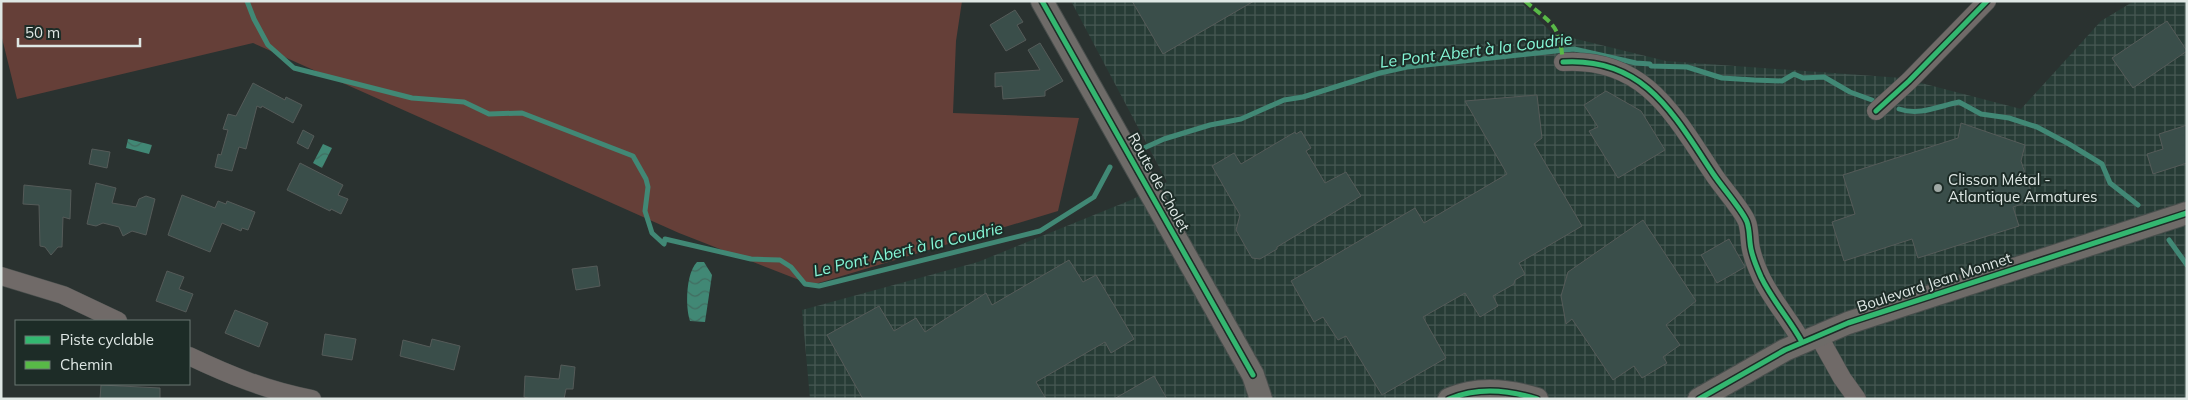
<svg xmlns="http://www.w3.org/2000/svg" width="2188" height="400" font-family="Mulish,sans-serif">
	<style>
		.industrial { fill: url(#industrial-grid) }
		.green { fill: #653f38 }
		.water { fill: url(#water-waves) }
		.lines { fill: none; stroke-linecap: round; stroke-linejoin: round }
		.stream { stroke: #418875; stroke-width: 5 }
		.building { fill: #3a4e4a; stroke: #555b59 }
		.minor-casing { stroke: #484e4c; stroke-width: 19 }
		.major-casing { stroke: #484e4c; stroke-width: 24 }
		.minor { stroke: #706a68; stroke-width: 18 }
		.major { stroke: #6e6b68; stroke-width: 22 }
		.quiet { stroke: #58b947; stroke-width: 4; stroke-dasharray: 8 4; stroke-linecap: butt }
		.cycleway-casing { stroke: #1d2c27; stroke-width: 8 }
		.cycleway { stroke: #33b770; stroke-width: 5 }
		.poi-dot { fill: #9fa8a5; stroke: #1d2c27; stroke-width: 2 }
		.labels { text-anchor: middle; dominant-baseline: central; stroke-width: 4; stroke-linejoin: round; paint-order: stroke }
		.poi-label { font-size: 15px; fill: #dee7e4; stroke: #1d2c27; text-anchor: start }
		.street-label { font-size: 15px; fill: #dee7e4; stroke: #1d2c27 }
		.water-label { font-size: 16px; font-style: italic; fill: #86f7d7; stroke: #1d2c27 }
	</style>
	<defs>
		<pattern id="industrial-grid" width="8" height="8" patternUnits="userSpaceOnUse" patternTransform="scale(1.25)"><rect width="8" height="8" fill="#273c36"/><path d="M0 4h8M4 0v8" fill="none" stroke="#465853"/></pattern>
		<pattern id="water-waves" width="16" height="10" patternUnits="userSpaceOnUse" patternTransform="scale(1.25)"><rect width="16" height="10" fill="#418875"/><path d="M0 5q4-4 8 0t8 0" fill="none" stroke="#426d61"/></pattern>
	</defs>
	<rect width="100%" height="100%" fill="#2a3230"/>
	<path class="industrial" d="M1071,1H1520L1552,33L1666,61L1902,78L2021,109L2101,21L2134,1H2187V399H810L802,310L978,262L1131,200L1167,182Z"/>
	<path class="green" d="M1,1H962L956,41L953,113L1079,118L1058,211L812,285L679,233L253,43L17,99L1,34Z"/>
	<path class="water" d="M128,139L152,145L149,154L126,148Z
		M323,144L332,148L322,168L313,163Z
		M697,262H704L712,275L705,322L690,321C685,307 686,273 697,262Z"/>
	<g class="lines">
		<path class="stream" d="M247,1L254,19L268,45L294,68L412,98L464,102L489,114L522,113L633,156L646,179L648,187L645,211L652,233L664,244L665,239L751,259L780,260L791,267L805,284L819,286L1040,231L1094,197L1110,167
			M1899,109C1920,116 1939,106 1959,102L1981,114L2009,118L2037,127L2069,144L2102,164L2110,183L2138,205
			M1144,148L1164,139L1210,125L1241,119L1284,100L1303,97L1380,73L1407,67L1574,49L1636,63L1650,64L1651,66L1687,67L1722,78L1754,80L1782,81L1794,74L1803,78L1824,77L1850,92L1872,100
			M2169,240L2187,265"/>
	</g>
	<path class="building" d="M1132,1H1254L1163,54Z
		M1015,10L1023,22L1017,25L1026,40L1006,51L990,25Z
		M2167,21L2187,51L2133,88L2112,58Z
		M1040,43L1063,81L1045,91V96L1003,99L1002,86L995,87V73L1040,70L1028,50Z
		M253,83L285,100L286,97L302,105L293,123L262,106L261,108L257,106L246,149L239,147L232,171L215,167L218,154L221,155L228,130L223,129L228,114L236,116Z
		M1606,91L1641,111L1665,150L1618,178L1589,131L1598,127L1584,105Z
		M1537,95L1542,138L1534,144L1582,226L1519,263L1525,274L1515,280L1514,284L1493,296L1498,306L1480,317L1465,293L1423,317L1446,358L1382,395L1346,336L1338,340L1323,317L1314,322L1291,281L1415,208L1424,223L1507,174L1465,101Z
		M1961,123L2025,145L2021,161L2034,200L2013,207L2019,226L1918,258L1912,239L1844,261L1832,222L1855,214L1843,175L1958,138Z
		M2187,125V163L2153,174L2147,154L2163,149L2159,134Z
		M303,130L314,136L308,149L297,143Z
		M1301,131L1311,148L1306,151L1325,183L1346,172L1361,196L1277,247V249L1260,259L1252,258L1236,230L1240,215L1212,166L1234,153L1241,164L1295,132L1296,134Z
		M92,149L110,152L107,168L89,164Z
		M300,163L343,185L338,195L348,199L341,214L331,209L330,211L287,190Z
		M96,183L116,188L112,203L136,207L139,199L146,196L155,199L146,235L132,231L123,236L119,227L103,223L96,226L87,224Z
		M24,185L71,190L70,219L63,217L62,247H58L51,255L45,247L40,246L39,205L23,204Z
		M182,195L215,208L218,201L226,204L227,201L255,212L248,230L242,228L241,231L222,223L210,252L168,235Z
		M1643,220L1696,301L1666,325L1680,345L1663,357L1667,363L1642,378L1634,366L1613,380L1572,319L1566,324L1561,296L1568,272Z
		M1729,239L1745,267L1717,283L1701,255Z
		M1069,260L1083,282L1096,275L1134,339L1111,353L1105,342L1036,382L1046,399H863L827,335L879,306L894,331L916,318L925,332L986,293L992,305Z
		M597,266L600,286L576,290L572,269Z
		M167,271L184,277L179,289L193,294L186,312L156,301Z
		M235,310L268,323L259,347L225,333Z
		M325,334L356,339L352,360L322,355Z
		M432,339L460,346L454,370L400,356L403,340L430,347Z
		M561,365L575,367L573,389H566L564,399H531L524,397L525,376L559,379Z
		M1154,376L1167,399H1114Z
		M101,385L160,388V399H100Z"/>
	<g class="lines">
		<g class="minor-casing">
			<path id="minor" d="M1563,62C1645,57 1674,115 1714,175C1722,187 1743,211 1747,222C1750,230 1749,240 1751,249C1753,259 1757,268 1761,277C1772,300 1790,320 1802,342
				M1876,111L1909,81L1987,1
				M1,276L63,295L118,321
				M1818,335L1842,378L1857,399
				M189,356C229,375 268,391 312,399"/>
		</g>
		<g class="major-casing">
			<path id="major" d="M1042,1L1253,375L1261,399
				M1449,399C1477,387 1509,390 1537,399
				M1699,399L1785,350L1848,323L2187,213"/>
		</g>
		<use href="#minor" class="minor"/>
		<use href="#major" class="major"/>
		<path class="quiet" d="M1525,1C1554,26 1559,23 1563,62"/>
		<g class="cycleway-casing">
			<path id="cycleway" d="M1042,1L1253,375
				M1563,62C1645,57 1674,115 1714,175C1722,187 1743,211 1747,222C1750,230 1749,240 1751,249C1753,259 1757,268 1761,277C1772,300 1790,320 1802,342
				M1876,111L1909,81L1987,1
				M1449,399C1477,387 1509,390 1537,399
				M1699,399L1785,350L1848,323L2187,213"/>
		</g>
		<use href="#cycleway" class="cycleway"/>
	</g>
	<circle class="poi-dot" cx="1938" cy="188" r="5"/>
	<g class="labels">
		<g class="poi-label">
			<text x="1948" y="179">Clisson Métal -<tspan x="1948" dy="17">Atlantique Armatures</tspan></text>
		</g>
		<g class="street-label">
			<text transform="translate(1159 182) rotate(61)">Route de Cholet</text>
			<text transform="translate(1934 282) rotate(-18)">Boulevard Jean Monnet</text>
		</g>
		<g class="water-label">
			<text transform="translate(1476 50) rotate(-7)">Le Pont Abert à la Coudrie</text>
			<text transform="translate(908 249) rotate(-13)">Le Pont Abert à la Coudrie</text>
		</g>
	</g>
	<rect width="2188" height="400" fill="none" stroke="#dee7e4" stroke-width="5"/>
	<rect x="15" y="320" width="175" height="65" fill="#1d2c27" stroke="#6a7773"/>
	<rect x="25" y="336" width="25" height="8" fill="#33b770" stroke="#6a7773"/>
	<text x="60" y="345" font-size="15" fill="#dee7e4">Piste cyclable</text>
	<rect x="25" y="361" width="25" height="8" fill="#58b947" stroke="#6a7773"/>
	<text x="60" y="370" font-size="15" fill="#dee7e4">Chemin</text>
	<path d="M18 38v8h122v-8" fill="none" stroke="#dee7e4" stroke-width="2.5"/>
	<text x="25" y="38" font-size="15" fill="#dee7e4" stroke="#1d2c27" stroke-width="4" paint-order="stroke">50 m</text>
</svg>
